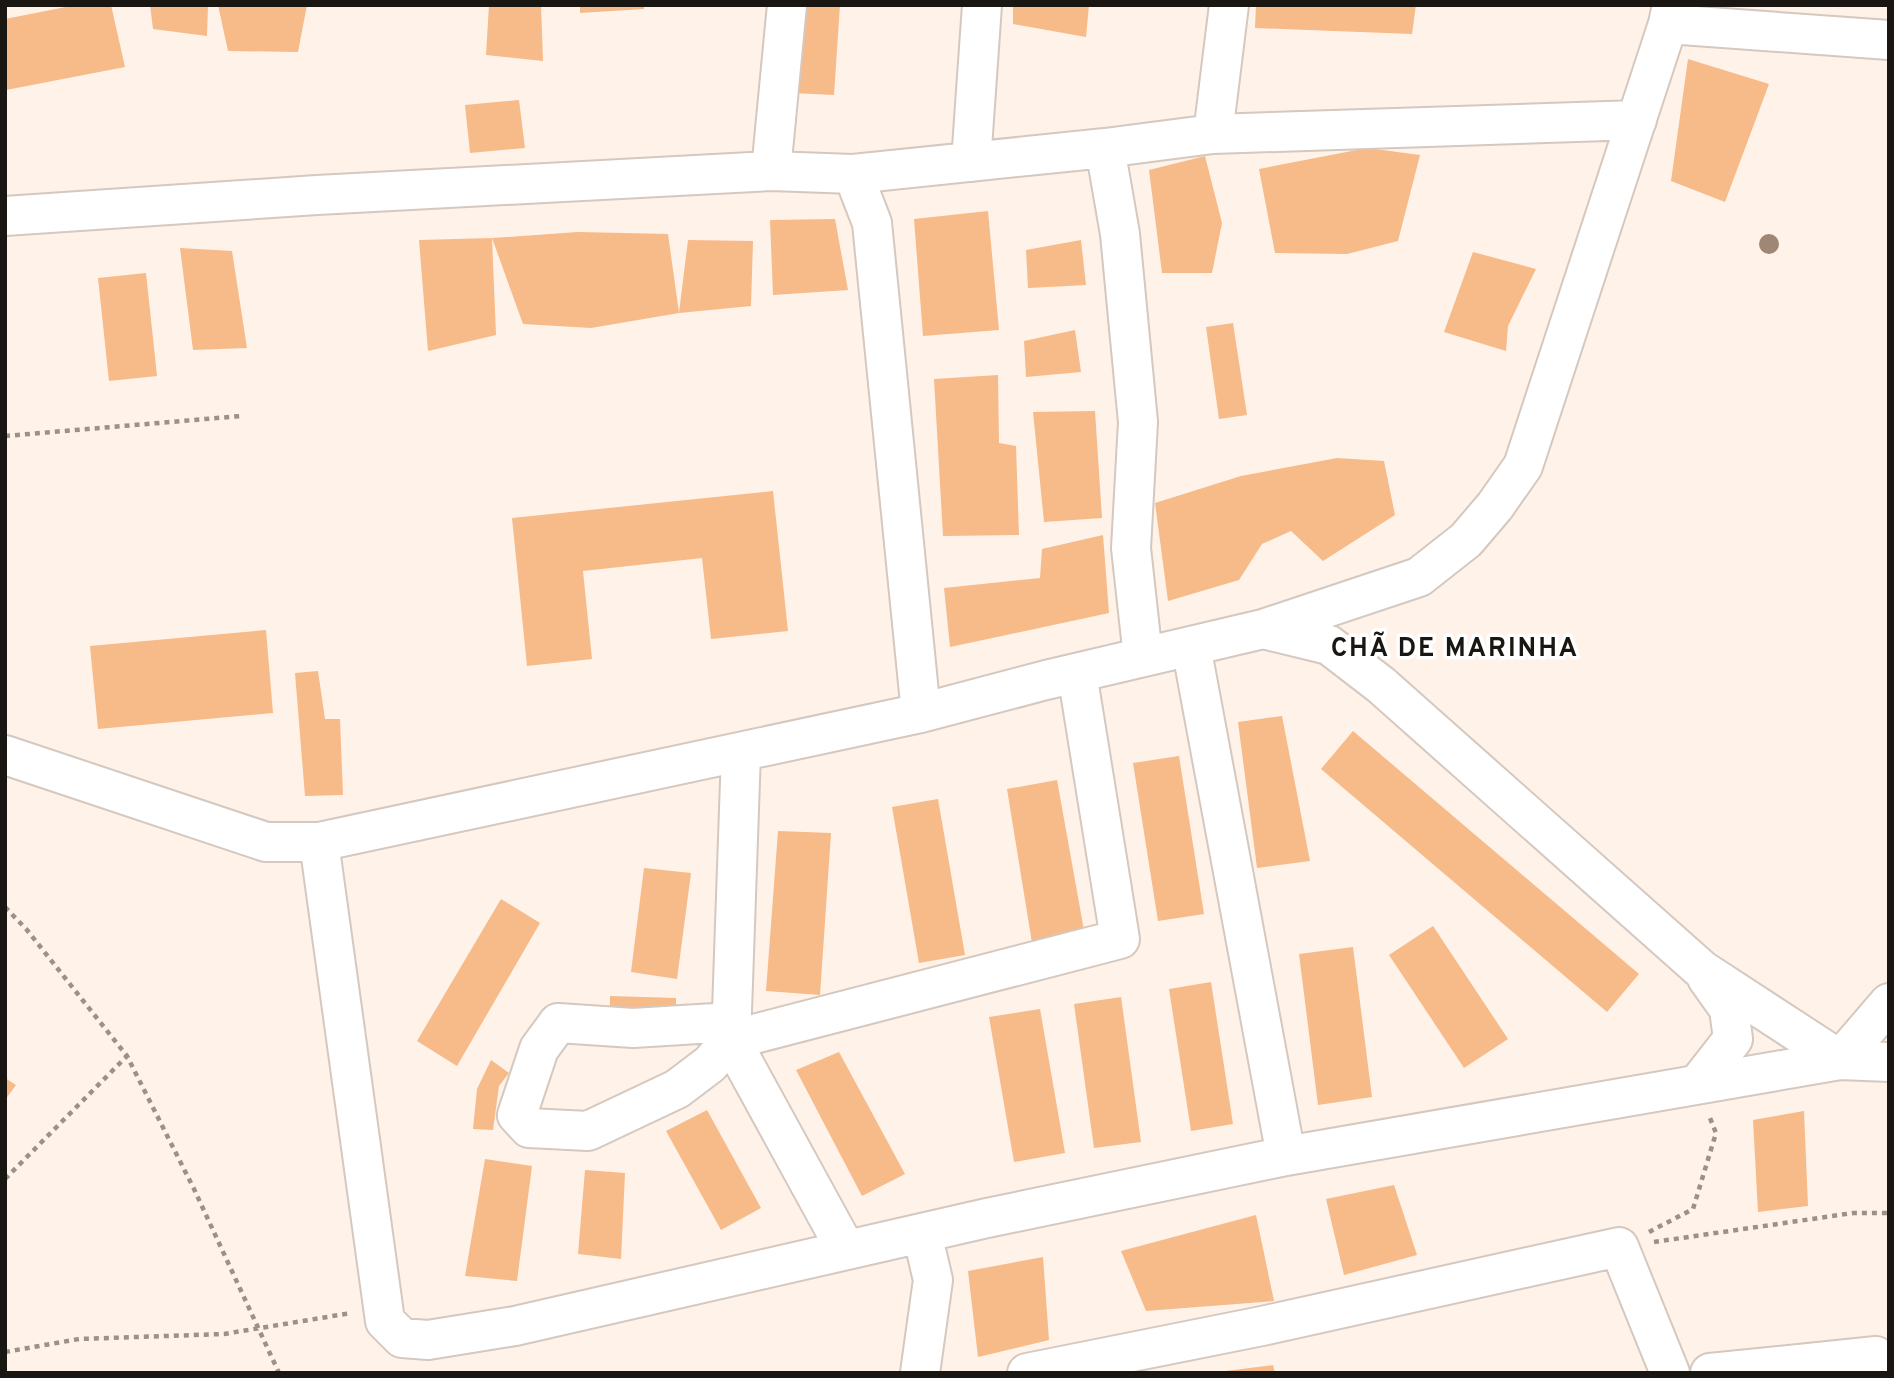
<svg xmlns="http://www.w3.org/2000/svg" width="1894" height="1378" font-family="Overpass,sans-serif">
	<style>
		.building { fill: #f7ba89 }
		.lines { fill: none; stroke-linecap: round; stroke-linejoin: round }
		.minor-casing { stroke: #d4c8bf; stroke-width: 42 }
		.path { stroke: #9a918a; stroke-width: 4.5; stroke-dasharray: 5 5; stroke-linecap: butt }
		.minor { stroke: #fff; stroke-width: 38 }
		.tree { fill: #9e8774 }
		.labels { text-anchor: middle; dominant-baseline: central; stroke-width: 7; stroke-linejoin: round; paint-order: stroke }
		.district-label { font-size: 26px; font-weight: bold; letter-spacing: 2px; fill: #1a1612; stroke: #fff }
	</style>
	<rect width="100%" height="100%" fill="#fff2e9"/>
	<path class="building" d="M76,5H111L125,67L6,90L5,19Z
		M150,5H208L207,36L153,29Z
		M218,5H307L298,52L228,51Z
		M489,5H541L543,61L486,55Z
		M580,5H644V9L580,13Z
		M799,5H840L834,95L793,93Z
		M1013,5H1089L1086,37L1013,24Z
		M1256,5H1416L1412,34L1255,28Z
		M1688,59L1769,84L1725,202L1671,181Z
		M519,100L525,148L470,153L465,105Z
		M1367,148L1420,155L1398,241L1347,254L1275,253L1259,169Z
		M1205,156L1222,223L1212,273H1162L1149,170Z
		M988,211L999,330L923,336L914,219Z
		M835,219L848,290L773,295L770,220Z
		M578,232L668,234L679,313L591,328L523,324L492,238Z
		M492,238L496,335L428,351L419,240Z
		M688,240L753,241L751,306L679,313Z
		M1081,240L1086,285L1028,288L1026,250Z
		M180,248L232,251L247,348L193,350Z
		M1473,252L1536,269L1508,326L1506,351L1444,332Z
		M146,273L157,376L109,381L98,278Z
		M1233,323L1247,415L1219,419L1206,327Z
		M1075,330L1081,372L1026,377L1024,341Z
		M998,375L999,443L1016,446L1019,535L943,536L934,379Z
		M1095,411L1102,518L1044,522L1033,412Z
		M1337,458L1384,461L1395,515L1323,561L1291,531L1262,544L1239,580L1168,601L1155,503L1241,476Z
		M773,491L788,631L711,639L702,558L583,571L592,659L527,666L512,518Z
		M1103,535L1109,613L950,647L944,588L1040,578L1042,549Z
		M266,630L273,713L98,729L90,646Z
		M318,671L325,719H340L343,795L305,796L295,673Z
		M1282,716L1310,861L1257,868L1238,722Z
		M1353,731L1639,974L1607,1012L1321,769Z
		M1179,756L1204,914L1158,921L1133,763Z
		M1057,780L1085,936L1032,943L1007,789Z
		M938,799L965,955L919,963L892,807Z
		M778,831L831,833L820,995L766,991Z
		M644,868L691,873L677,979L631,972Z
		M501,899L540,923L457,1066L417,1041Z
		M1433,926L1508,1039L1464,1068L1389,955Z
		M1353,947L1372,1097L1318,1105L1299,954Z
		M1211,982L1233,1124L1191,1131L1169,989Z
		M610,996L676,998V1017L610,1015Z
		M1121,997L1141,1142L1094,1148L1074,1004Z
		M1040,1009L1065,1153L1014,1162L989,1017Z
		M839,1052L905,1174L862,1196L796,1070Z
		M491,1060L509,1073L499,1086L493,1130L473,1129L477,1089Z
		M5,1078L16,1085L5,1100Z
		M707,1110L761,1208L721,1230L666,1131Z
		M1804,1111L1808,1206L1758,1212L1753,1120Z
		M485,1159L532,1166L517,1281L465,1276Z
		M585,1170L625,1173L621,1259L578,1254Z
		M1394,1185L1417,1255L1344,1275L1326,1199Z
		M1256,1215L1274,1301L1146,1311L1121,1251Z
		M1043,1257L1049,1340L978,1357L968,1271Z
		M1273,1365L1275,1373H1225V1371Z"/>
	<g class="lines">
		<g class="minor-casing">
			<path id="minor" d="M787,5L771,171L853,174L872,223L921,713
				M1668,24L1889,40
				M1213,134L1229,5
				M1105,148L1120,234L1138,422L1131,548L1143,657
				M971,162L982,5
				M853,174L1105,148L1213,134L1637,120
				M5,216L317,195L771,171
				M1191,646L1286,1156
				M741,752L731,1040L846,1250
				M5,755L266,842H319L921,713L1046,680L1263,629L1419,577L1466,540L1495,506L1523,466L1668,24L1672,5
				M319,842L385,1321L402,1338L428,1340L515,1326L987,1218L1286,1156L1840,1060L1702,970L1381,685L1329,645L1263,629
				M731,1022L633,1028L558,1023L539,1049L517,1115L529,1128L588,1131L677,1089L710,1064L731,1040L1120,939L1077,673
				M1840,1060L1889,1003
				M1840,1060L1889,1062
				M1697,1085L1733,1039L1729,1009L1707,978
				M920,1373L933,1280L922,1233
				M1027,1373L1262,1326L1619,1247L1670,1373
				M1710,1373L1876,1356L1877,1373"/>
		</g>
		<path class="path" d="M5,436L241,416
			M5,907L27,930L127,1056L194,1189L279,1373
			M5,1179L127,1056
			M1649,1232L1693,1209L1716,1133L1710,1118
			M1654,1242L1853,1213H1889
			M5,1352L79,1339L224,1334L351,1313"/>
		<use href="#minor" class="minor"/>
	</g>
	<circle class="tree" cx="1769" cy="244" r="10"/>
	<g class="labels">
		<g class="district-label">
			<text x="1455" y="649">CHÃ DE MARINHA</text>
		</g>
	</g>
	<rect width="1894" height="1378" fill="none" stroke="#1a1612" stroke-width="14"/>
</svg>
